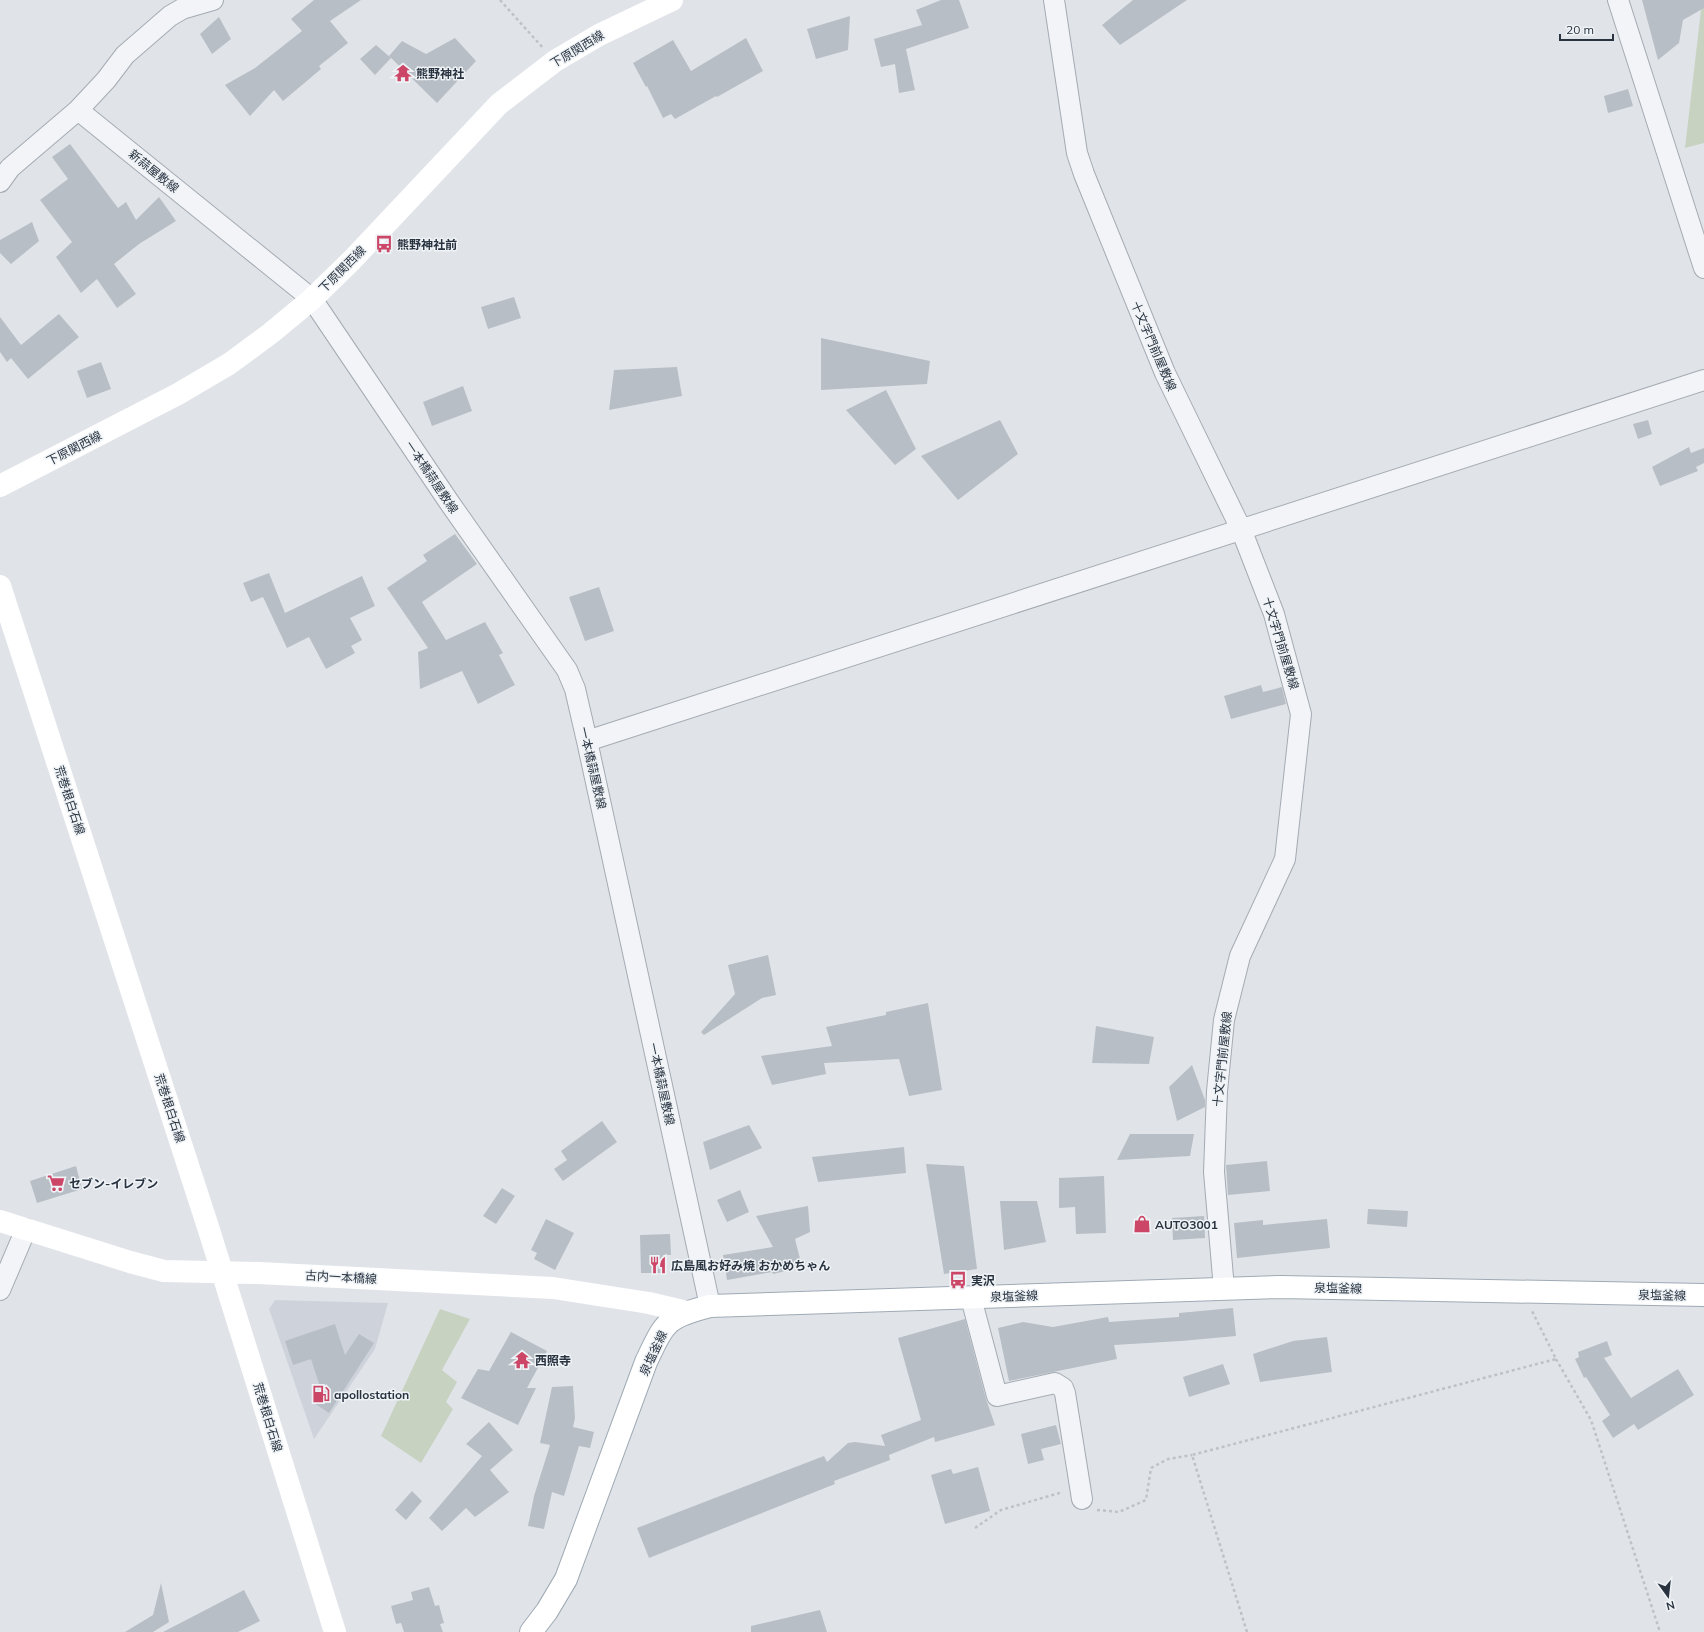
<svg xmlns="http://www.w3.org/2000/svg" width="1704" height="1632" font-family="Mulish,'Noto Sans JP',sans-serif">
	<style>
		.built { fill: #ced3db }
		.green { fill: #c7d2c1 }
		.building { fill: #b7bec5 }
		.lines { fill: none; stroke-linecap: round; stroke-linejoin: round }
		.street-casing { stroke: #a5abb3; stroke-width: 22 }
		.primary-casing { stroke: #9faab4; stroke-width: 24 }
		.path { stroke: #bec2c7; stroke-width: 2.5; stroke-dasharray: 3 3; stroke-linecap: butt }
		.street { stroke: #f2f4f7; stroke-width: 20 }
		.secondary { stroke: #fff; stroke-width: 22 }
		.primary { stroke: #fff; stroke-width: 22 }
		.labels { text-anchor: middle; dominant-baseline: central; stroke-width: 3; stroke-linejoin: round; paint-order: stroke }
		.street-label { font-size: 12px; fill: #293340; stroke: #eff3f6 }
		.poi-label { font-size: 12px; font-weight: bold; fill: #293340; stroke: #eff3f6; text-anchor: start }
	</style>
	<rect width="100%" height="100%" fill="#e0e4e9"/>
	<path class="built" d="M275,1300L388,1303L375,1349L314,1439L269,1309Z"/>
	<path class="green" d="M1704,6V143L1685,148L1701,10Z
		M440,1309L470,1319L442,1370L457,1382L446,1402L453,1409L421,1463L381,1436Z"/>
	<path class="building" d="M314,0H361L330,21L348,43L319,66L321,69L283,101L274,90L250,116L225,85L255,68L302,31L291,19Z
		M941,0H959L969,28L906,49L915,90L899,93L895,64L881,67L874,39L922,25L916,10Z
		M1133,0H1187L1120,45L1102,25Z
		M1642,0H1704V8L1683,20L1679,43L1658,60Z
		M850,16L848,50L816,59L807,29Z
		M219,17L231,39L212,54L200,34Z
		M455,38L476,61L437,103L389,56L402,41L426,54Z
		M746,38L763,71L717,97L716,96L675,119L671,114L663,118L647,86L646,87L633,63L673,40L691,71Z
		M376,45L391,58L375,75L360,59Z
		M1628,89L1633,106L1608,113L1604,96Z
		M70,144L118,208L126,202L136,220L159,197L176,221L139,244L114,264L136,294L117,308L97,279L81,293L56,257L72,242L40,200L68,179L52,157Z
		M32,222L39,241L11,264L0,253V240Z
		M514,297L521,318L488,329L481,307Z
		M59,314L79,337L28,379L11,358L7,362L0,352V317L21,345Z
		M821,338L930,361L927,384L821,390Z
		M101,362L111,389L87,398L77,371Z
		M677,367L682,396L609,410L614,370Z
		M463,386L472,411L432,426L423,402Z
		M886,390L916,449L895,465L846,410Z
		M1000,420L1018,454L958,500L921,456Z
		M1648,420L1652,434L1638,439L1633,424Z
		M1689,447L1691,453L1704,448V463L1696,467L1698,471L1660,486L1652,467Z
		M455,534L477,564L422,602L446,640L485,622L503,653L499,655L515,685L478,704L462,671L420,689L418,652L428,648L387,588L427,561L423,555Z
		M269,573L285,613L362,576L375,606L350,618L362,640L351,646L355,653L326,669L309,637L287,648L263,597L251,602L243,583Z
		M599,587L614,631L585,641L569,597Z
		M1261,685L1263,692L1282,687L1286,704L1231,719L1224,696Z
		M768,955L776,995L762,998L704,1035L701,1032L735,994L728,965Z
		M928,1003L942,1090L909,1096L899,1059L824,1063L826,1074L772,1085L761,1056L832,1046L826,1027L886,1015V1012Z
		M1096,1026L1154,1037L1149,1064L1092,1063Z
		M1192,1065L1205,1100V1107L1177,1121L1169,1087Z
		M602,1121L617,1142L563,1181L554,1169L567,1160L561,1151Z
		M749,1125L762,1148L710,1170L703,1142Z
		M1130,1134H1194L1190,1156L1117,1160Z
		M904,1147L906,1173L818,1182L812,1157Z
		M1267,1161L1270,1191L1228,1195L1226,1165Z
		M926,1164L964,1166L977,1269L944,1274Z
		M76,1166L82,1189L37,1203L30,1181Z
		M1104,1176L1106,1233L1076,1234L1075,1207L1059,1208V1178Z
		M502,1188L515,1196L496,1224L483,1216Z
		M740,1190L749,1212L727,1222L717,1200Z
		M1000,1201H1037L1046,1242L1004,1250Z
		M808,1206L810,1232L795,1239L802,1267L773,1274L772,1272L727,1280L723,1255L773,1247L756,1216Z
		M1368,1209L1408,1211L1407,1227L1367,1224Z
		M1204,1216L1205,1238L1173,1240L1172,1218Z
		M546,1219L574,1233L555,1270L534,1259L537,1253L531,1250Z
		M1327,1219L1330,1248L1237,1258L1234,1223L1263,1220V1225Z
		M670,1234L671,1255H663L662,1273H641L640,1235Z
		M1233,1308L1236,1336L1181,1341L1114,1345L1117,1359L1009,1381L998,1328L1023,1322L1053,1327L1108,1317L1109,1322L1179,1317V1313Z
		M965,1319L986,1399L995,1425L935,1442L934,1437L889,1455L890,1460L834,1481L835,1484L649,1558L637,1528L824,1456L827,1462L848,1443L855,1442L885,1446L881,1435L921,1420L898,1338Z
		M335,1324L345,1355L359,1334L374,1343L329,1413L314,1403L321,1390L311,1359L293,1365L285,1341Z
		M511,1332L547,1351L527,1388H536L518,1425L461,1398L478,1369L489,1371Z
		M1327,1337L1332,1372L1260,1382L1253,1354L1293,1341Z
		M1607,1341L1612,1355L1604,1358L1631,1398L1678,1369L1694,1395L1638,1430L1634,1424L1613,1438L1602,1421L1610,1415L1586,1377L1584,1378L1575,1359L1579,1357L1578,1352Z
		M1223,1364L1230,1384L1189,1397L1183,1377Z
		M573,1386L575,1418L573,1427L594,1432L590,1448L579,1446L564,1496L552,1492L544,1529L528,1526L534,1496L550,1445L540,1443L552,1387Z
		M489,1422L513,1450L490,1470L509,1492L475,1517L466,1508L442,1531L429,1518L482,1456L466,1444Z
		M1056,1425L1061,1444L1041,1449L1044,1460L1028,1464L1021,1434Z
		M978,1467L990,1511L945,1524L931,1475L951,1469L953,1474Z
		M412,1491L422,1501L406,1520L395,1510Z
		M161,1583L169,1622L153,1632H125L153,1615Z
		M429,1587L435,1606L439,1605L444,1623L440,1624L443,1632H404L401,1623L396,1624L391,1606L413,1600L411,1592Z
		M244,1590L260,1621L238,1632H163Z
		M820,1610L827,1632H751V1626Z"/>
	<g class="lines">
		<g class="street-casing">
			<path id="street" d="M1054,0L1077,153L1084,174L1165,373L1241,529L1274,614L1301,714L1285,859L1240,956L1224,1020L1217,1091L1214,1172L1224,1289
				M1618,0L1704,268
				M78,110L106,80L125,55L170,16L182,9L213,0
				M0,182L10,168L78,110L312,299L449,502L567,670L575,689L587,741L710,1306
				M587,741L1704,380
				M0,1290L26,1229
				M971,1298L997,1396L1055,1383L1063,1388L1065,1393L1082,1499"/>
		</g>
		<g class="primary-casing">
			<path id="primary" d="M531,1632L547,1611L566,1579L646,1362C665,1322 666,1317 710,1306L1280,1287L1704,1295"/>
		</g>
		<path class="path" d="M500,0L543,48
			M1556,1359L1591,1420L1660,1632
			M1097,1510L1119,1512L1146,1500L1151,1468L1168,1459L1192,1455
			M975,1528L1001,1510L1063,1492
			M1247,1632L1192,1455L1556,1359L1532,1311"/>
		<use href="#street" class="street"/>
		<path class="secondary" d="M0,486L178,394L229,364L271,333L312,299L352,260L499,104L555,61L599,35L672,0
			M0,586L208,1227L335,1632
			M0,1221L130,1262L164,1271L259,1273L553,1288L649,1303L687,1312"/>
		<use href="#primary" class="primary"/>
	</g>
	<defs>
		<g id="temple-bare" transform="scale(1.38)"><path d="M0-6L5-2H3V0L6.5 2.5H4V6H1.5V3h-3V6H-4V2.5H-6.5L-3 0V-2H-5Z" fill="#cc4667" stroke="#eff3f6" stroke-width="2.5" paint-order="stroke"/></g>
		<g id="bus-bare" transform="scale(1.38)"><path d="M-5-6H5V4H4V6H2V4H-2V6H-4V4H-5ZM-3.5-4V0h7V-4ZM-3.5 1.2v1.5H-2V1.2ZM2 1.2v1.5H3.5V1.2Z" fill="#cc4667" stroke="#eff3f6" stroke-width="2.5" paint-order="stroke"/></g>
		<g id="supermarket-bare" transform="scale(1.38)"><path d="M-6-5.5h2.5l.6 2H6L4.5 2H-2.5L-4.4-4H-6ZM-1.5 3.2a1.3 1.3 0 1 0 .1 0ZM3 3.2a1.3 1.3 0 1 0 .1 0Z" fill="#cc4667" stroke="#eff3f6" stroke-width="2.5" paint-order="stroke"/></g>
		<g id="shop-bare" transform="scale(1.38)"><path d="M-5-2.5h2.3a2.7 3.5 0 0 1 5.4 0H5L5.5 6h-11ZM-1.5-2.5h3a1.5 2.3 0 0 0-3 0Z" fill="#cc4667" stroke="#eff3f6" stroke-width="2.5" paint-order="stroke"/></g>
		<g id="restaurant-bare" transform="scale(1.38)"><path d="M-5-6h1v4h1v-4h1v4h1v-4h1v5L-1.5 .5V6h-2V.5L-5-1ZM5-6V6H3V1.5H1.5Q1.5-4 5-6Z" fill="#cc4667" stroke="#eff3f6" stroke-width="2.5" paint-order="stroke"/></g>
		<g id="fuel-bare" transform="scale(1.38)"><path d="M-5.5-6h7V0h2V4h1.3V-2.5L3-4.5l.8-.8L6-3V5H2.5V1h-1V6h-7ZM-4.2-4.7v3.2H.2V-4.7Z" fill="#cc4667" stroke="#eff3f6" stroke-width="2.5" paint-order="stroke"/></g>
	</defs>
	<g fill-rule="evenodd">
		<use href="#temple-bare" x="403" y="73"/>
		<use href="#bus-bare" x="384" y="244"/>
		<use href="#supermarket-bare" x="56" y="1183"/>
		<use href="#shop-bare" x="1142" y="1224"/>
		<use href="#restaurant-bare" x="658" y="1265"/>
		<use href="#bus-bare" x="958" y="1280"/>
		<use href="#temple-bare" x="522" y="1360"/>
		<use href="#fuel-bare" x="321" y="1394"/>
	</g>
	<g class="labels">
		<g class="street-label">
			<text transform="translate(577 49) rotate(-31)">下原関西線</text>
			<text transform="translate(154 171) rotate(39)">新蒜屋敷線</text>
			<text transform="translate(342 269) rotate(-45)">下原関西線</text>
			<text transform="translate(1154 346) rotate(67)">十文字門前屋敷線</text>
			<text transform="translate(74 448) rotate(-27)">下原関西線</text>
			<text transform="translate(432 477) rotate(56)">一本橋蒜屋敷線</text>
			<text transform="translate(1281 643) rotate(73)">十文字門前屋敷線</text>
			<text transform="translate(593 768) rotate(77)">一本橋蒜屋敷線</text>
			<text transform="translate(70 800) rotate(72)">荒巻根白石線</text>
			<text transform="translate(1222 1059) rotate(-84)">十文字門前屋敷線</text>
			<text transform="translate(662 1084) rotate(78)">一本橋蒜屋敷線</text>
			<text transform="translate(170 1108) rotate(72)">荒巻根白石線</text>
			<text transform="translate(341 1277) rotate(3)">古内一本橋線</text>
			<text transform="translate(1338 1288) rotate(1)">泉塩釜線</text>
			<text transform="translate(1662 1295) rotate(1)">泉塩釜線</text>
			<text transform="translate(1014 1296) rotate(-2)">泉塩釜線</text>
			<text transform="translate(653 1353) rotate(-65)">泉塩釜線</text>
			<text transform="translate(268 1417) rotate(73)">荒巻根白石線</text>
		</g>
		<g class="poi-label">
			<text x="416" y="73">熊野神社</text>
			<text x="397" y="244">熊野神社前</text>
			<text x="69" y="1183">セブン-イレブン</text>
			<text x="1155" y="1224">AUTO3001</text>
			<text x="671" y="1265">広島風お好み焼 おかめちゃん</text>
			<text x="971" y="1280">実沢</text>
			<text x="535" y="1360">西照寺</text>
			<text x="334" y="1394">apollostation</text>
		</g>
	</g>
	<g transform="translate(1668 1596) rotate(165)" stroke="#eff3f6" stroke-width="3" paint-order="stroke">
	<path d="M0-3L7 15L0 10L-7 15Z" fill="#293340"/>
	<text y="-6" font-size="11" font-weight="bold" text-anchor="middle" fill="#293340">N</text>
	</g>
	<path d="M1560 34v6h53v-6" fill="none" stroke="#293340" stroke-width="2"/>
	<text x="1566" y="34" font-size="12" fill="#293340" stroke="#eff3f6" stroke-width="3" paint-order="stroke">20 m</text>
</svg>
